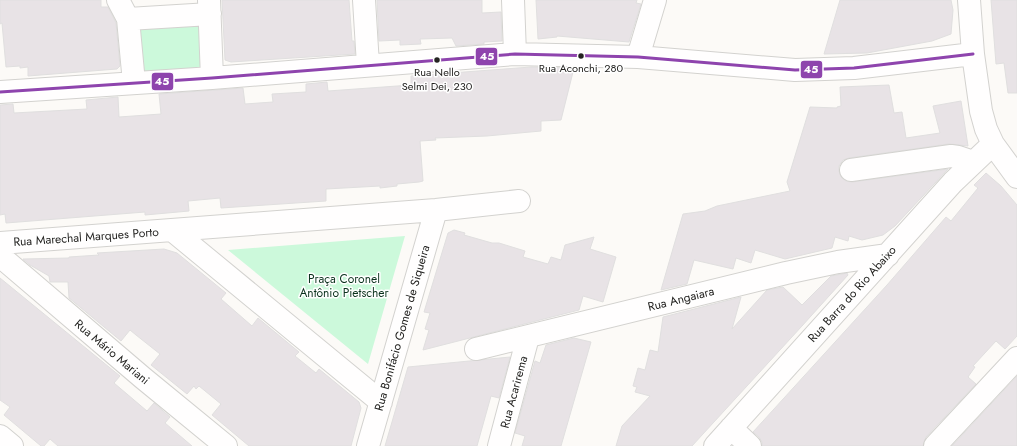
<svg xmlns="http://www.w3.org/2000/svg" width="1017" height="446" font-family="Jost,sans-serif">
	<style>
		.green { fill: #ccf9db }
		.building { fill: #e8e3e6; stroke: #e0dfdf }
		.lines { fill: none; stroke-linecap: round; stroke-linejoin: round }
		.minor-casing { stroke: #d3d2cf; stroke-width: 24 }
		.minor { stroke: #fffefe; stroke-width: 22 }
		.bus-1-casing { stroke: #fff; stroke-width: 6 }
		.bus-1 { stroke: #8e44ad; stroke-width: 3 }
		.bus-dot { fill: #242321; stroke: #fff; stroke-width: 1.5 }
		.labels { text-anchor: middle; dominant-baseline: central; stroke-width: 3; stroke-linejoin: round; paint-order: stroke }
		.bus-label { font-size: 11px; fill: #242321; stroke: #fff }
		.street-label { font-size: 12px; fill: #242321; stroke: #fff }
		.park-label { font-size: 12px; fill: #0b331d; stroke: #fff }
		.line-badge { stroke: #fff; stroke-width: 1.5 }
		.badge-label { font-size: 11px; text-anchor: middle; font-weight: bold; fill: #fff }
	</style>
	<rect width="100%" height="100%" fill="#fcfaf7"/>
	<path class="green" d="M201,24L204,70L142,74L140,28Z
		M405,236L368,364L228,250Z"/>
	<path class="building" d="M0,0H101V7H108L116,23L120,66L117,69L28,76V67L20,68V66L6,67L2,23L0,24Z
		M222,0H349L352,41H354L355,54L231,62L225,60Z
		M377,0H482V13L501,12L502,41L484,42V44L456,46L452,38L420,39L421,44L400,45V40L379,41Z
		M536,0H637L636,3L641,4L629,42L557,36V37L538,39Z
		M840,0H951L953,10L951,34L932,41L867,53L824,54Z
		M991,0H1017V93H1008L1004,63L996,64Z
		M531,67L574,68L561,120L541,121V131L487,136L435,138L436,140L420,141L423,181L419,182L397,184V186L380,188V186L326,189V201L221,208L220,198L188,201L189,211L145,215V212L6,223L5,214L0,215V105L13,104L14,113L87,109L86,100L118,97L119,117L161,114L159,94L243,88L245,104L273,102L272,94L306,92V84L327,82L328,91L411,85V76Z
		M889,85L894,113L902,112L906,138L940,133L933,106L961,101L968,146L949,144L849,158L843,160L839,166V171L841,177L846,181L852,182L948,169L895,226L883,235L862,240L849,236L848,241L835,237L832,248L785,259L755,250L751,263L736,258L733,269L694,260L687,284L661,290L683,214L705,211L717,206L790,191L787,182L810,107L837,108V107L841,106L840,87Z
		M986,173L1001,186L1017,205V336L1005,349L996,341L973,366L975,367L968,377L976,384L926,437L923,446H762V442L759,437L753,432L887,285L946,217L951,221L978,188L974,185Z
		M454,230L465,233L464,235L492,243H499L525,251L523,257L548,264L551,257L561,260L565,245L594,237L590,249L616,257L603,302L583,296L579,310L423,350L429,330L425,329L430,313L424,312L448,233Z
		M164,249L177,253L226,293L221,299L252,326L258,318L299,352L295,356L316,373L319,369L359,402L361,408L351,446H249L212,415L221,404L199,386L196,389L194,386L187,394L151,365L160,354L136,335L130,330L121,341L69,298L68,282H50L49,276L30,265L23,259L69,258V257L99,255L97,253Z
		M847,273L848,275L802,326L692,446H616L622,426L650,396L635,392L637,387L633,386L638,368L645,370L650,350L658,352L663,317L741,297L732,329L767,290L783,287L802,305L831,276Z
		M0,278L120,376L114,383L147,411L154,403L170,417L165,423L192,446H58L50,439L44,446H41L4,415L10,407L0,400Z
		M574,338L591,342L561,446H522L525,436L515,433L535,361L540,363L546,345Z
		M510,357L499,398L491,396L477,446H385L408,367Z
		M1017,376V446H952Z"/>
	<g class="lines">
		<g class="minor-casing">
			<path id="minor" d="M118,0L128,19L134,83
				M209,0L212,78
				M364,0L368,65
				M513,0L515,54
				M969,0L973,54L981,111L986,129L993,144L1017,177
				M128,19L210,14
				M638,57L655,0
				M0,92L212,78L515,54L638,57L795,70L854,68L973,54
				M851,170L951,156L958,157L973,162
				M172,230L381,402
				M0,243L436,210L519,201
				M0,256L143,378L226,446
				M476,349L786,273L838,262L888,255
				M731,428L750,446
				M0,436L12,446
				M368,446L436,210
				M499,446L528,337
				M715,446L953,182L993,144
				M935,446L1017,358"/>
		</g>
		<use href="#minor" class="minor"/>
		<g class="bus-1-casing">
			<path id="bus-1" d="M0,92L212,78L515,54L638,57L795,70L854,68L973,54"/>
		</g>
		<use href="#bus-1" class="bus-1"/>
	</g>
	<g class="bus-dot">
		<circle cx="581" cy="56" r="3.5"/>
		<circle cx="437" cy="60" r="3.5"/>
	</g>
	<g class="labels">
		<g class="bus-label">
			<text x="581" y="68">Rua Aconchi, 280</text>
			<text x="437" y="72">Rua Nello<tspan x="437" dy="14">Selmi Dei, 230</tspan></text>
		</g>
		<g class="street-label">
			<text transform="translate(86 237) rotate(-4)">Rua Marechal Marques Porto</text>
			<text transform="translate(852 294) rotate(-48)">Rua Barra do Rio Abaixo</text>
			<text transform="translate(681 299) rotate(-14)">Rua Angaiara</text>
			<text transform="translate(402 328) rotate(-74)">Rua Bonifácio Gomes de Siqueira</text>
			<text transform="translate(112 352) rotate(40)">Rua Mário Mariani</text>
			<text transform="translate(514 392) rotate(-75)">Rua Acarirema</text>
		</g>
		<g class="park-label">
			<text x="344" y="279">Praça Coronel<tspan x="344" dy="14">Antônio Pietscher</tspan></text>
		</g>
	</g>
	<g class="line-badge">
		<rect x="475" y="47" width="23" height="19" rx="4" fill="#8e44ad"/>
		<rect x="800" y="60" width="23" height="19" rx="4" fill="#8e44ad"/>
		<rect x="151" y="72" width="23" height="19" rx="4" fill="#8e44ad"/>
	</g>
	<g class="badge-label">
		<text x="487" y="60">45</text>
		<text x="811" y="73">45</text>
		<text x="162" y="85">45</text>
	</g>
</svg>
